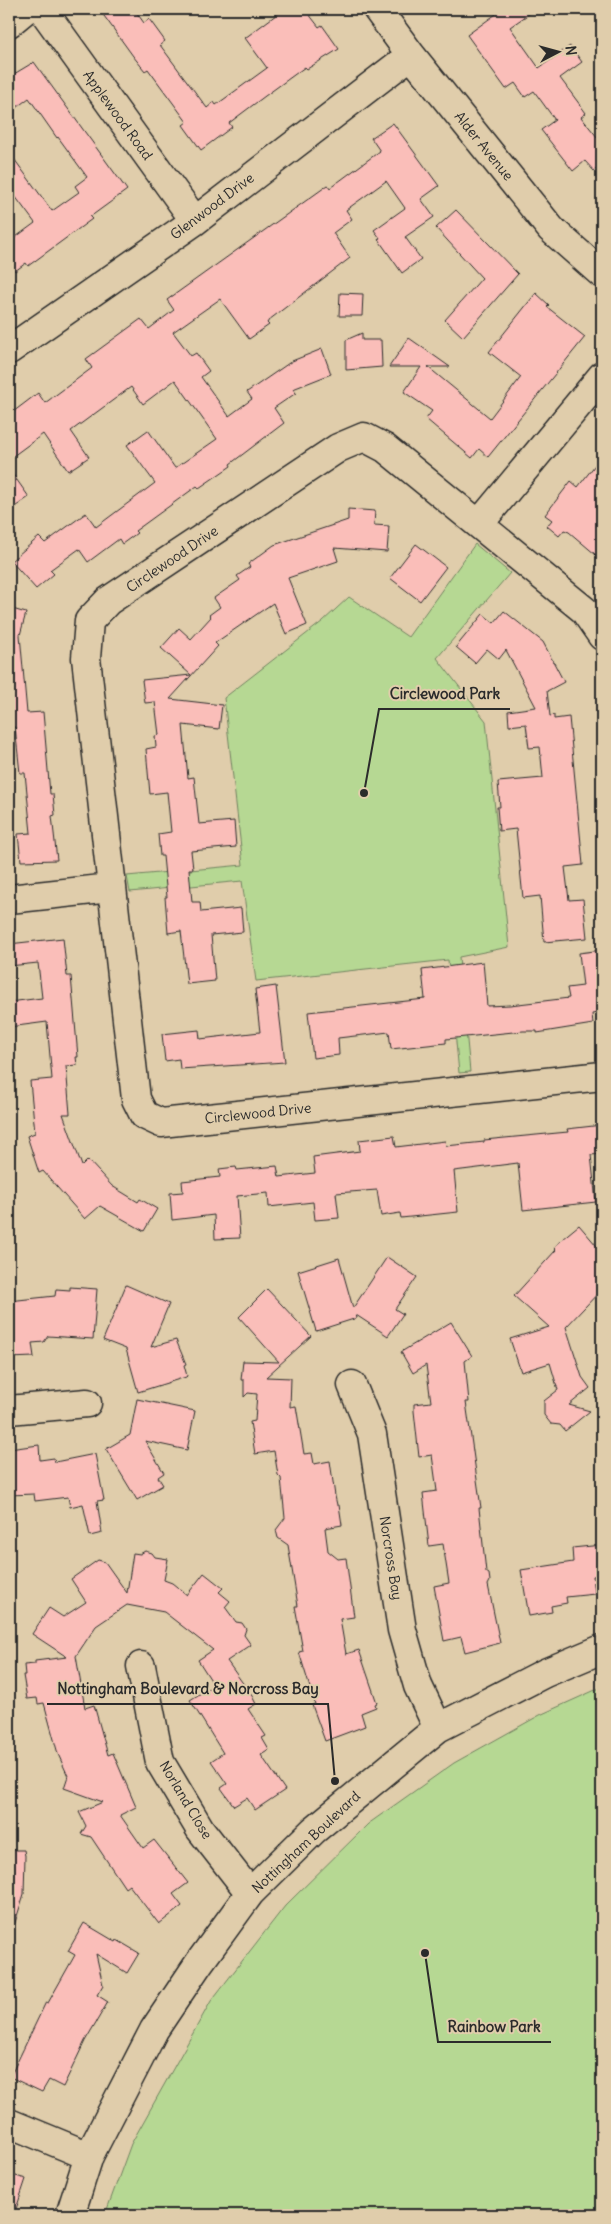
<svg xmlns="http://www.w3.org/2000/svg" width="611" height="2224" font-family="Delius,sans-serif">
	<style>
		.green { fill: #b6d893; stroke: #70825f }
		.building { fill: #fabeb9; stroke: #2b2b2b }
		.lines { fill: none; stroke-linecap: round; stroke-linejoin: round }
		.minor-casing { stroke: #2b2b2b; stroke-width: 31 }
		.minor { stroke: #e0cdab; stroke-width: 28 }
		.labels { text-anchor: middle; dominant-baseline: central; stroke-width: 4; stroke-linejoin: round; paint-order: stroke }
		.street-label { font-size: 14px; fill: #2b2b2b; stroke: #e0cdab }
		.leader { fill: none; stroke: #2b2b2b; stroke-width: 2 }
		.callout-dot { fill: #2b2b2b; stroke: #e0cdab; stroke-width: 2 }
		.callout-label { font-size: 15px; text-anchor: middle; font-weight: bold; fill: #2b2b2b; stroke: #e0cdab; stroke-width: 4; stroke-linejoin: round; paint-order: stroke }
	</style>
	<rect width="100%" height="100%" fill="#e0cdab"/>
	<filter id="ink" filterUnits="userSpaceOnUse"><feTurbulence type="fractalNoise" baseFrequency=".02" numOctaves="2"/><feDisplacementMap in="SourceGraphic" scale="10" xChannelSelector="R" yChannelSelector="G"/><feConvolveMatrix kernelMatrix="1 2 1 2 8 2 1 2 1" color-interpolation-filters="sRGB"/></filter>
	<g filter="url(#ink)">
		<path class="green" d="M475,544L510,573L437,658L486,721L509,947L459,957L470,1072L459,1073L448,960L256,981L242,881L130,892L127,876L243,865L224,698L323,621L349,597L408,637Z
			M602,1687V2215H105L131,2144L211,2001L285,1906L368,1824L454,1763L540,1715Z"/>
		<path class="building" d="M99,9H134L144,23L149,19L165,41L160,45L207,108L214,102L216,105L267,68L245,38L284,9H305L319,27L322,25L339,49L307,69L305,67L265,96L229,123L232,127L201,150L183,125L187,122L148,69L145,71L133,56Z
			M503,9H536L510,27L539,68L570,46L582,62L560,78L586,113L581,117L602,143V164L594,171L585,161L573,171L541,130L555,120L534,91L525,97L515,83L506,89L467,35Z
			M34,62L127,190L90,217L92,219L28,266L26,263L15,271L9,262V242L35,223L9,188V152L52,211L79,192L75,186L87,177L58,137L57,138L29,98L9,113V77Z
			M393,123L439,186L421,199L434,217L405,237L421,259L402,273L378,239L380,238L374,230L405,208L386,181L346,210L352,219L333,233L350,258L269,320L267,323L269,325L249,339L220,299L173,332L191,356L196,353L209,371L201,377L229,416L252,399L247,392L292,361L322,349L331,374L293,389L296,393L274,408L284,423L230,464L231,466L199,488L197,486L135,531L137,533L122,544L119,539L88,562L79,549L50,570L54,574L36,589L11,561L39,537L45,543L86,513L96,527L155,483L127,445L148,430L175,468L217,439L175,380L143,404L131,387L71,431L89,457L68,471L43,434L9,459V415L38,393L45,403L92,368L86,359L141,319L149,329L174,310L167,300L328,185L330,188L380,151L371,138Z
			M456,210L518,274L463,337L445,320L482,278L436,228Z
			M340,293L363,294L362,316H339Z
			M536,293L549,305L547,307L585,337L488,457L479,449L472,458L426,419L432,411L404,392L421,367H389L409,338L450,367H428L490,418L521,377L489,352Z
			M362,333V340H381L382,367L346,370V340Z
			M602,456V560L569,532L564,530L559,536L547,526L552,520L545,515L571,481L578,487Z
			M9,469L29,497L9,511Z
			M348,509L375,511L374,525L389,526L387,552L334,548L338,561L288,578L307,625L286,634L273,603L215,643L218,646L170,699L222,705L219,729L183,725L188,778L194,777L199,824L234,821L236,847L191,851L193,869H189L192,902H200L201,912L241,908L243,932L211,935L215,981L187,984L181,931L168,933L165,897H167L163,856H160L158,834L171,832L167,792L150,794L146,749L156,747L155,736L159,735L155,702L145,703L142,680L191,675L161,648L179,628L191,639L211,617L209,615L220,607L214,598L240,580L237,576L250,567L248,564L274,545L348,520Z
			M416,544L446,567L420,601L390,578Z
			M9,608L26,613L20,635L27,713L43,712L50,794H53L55,815L52,816L57,860L21,861L18,834L31,833L25,773H20L15,727H9Z
			M504,611L543,642L564,682L547,691L550,716L554,715V719L569,717L583,865L565,867L569,900L583,899L587,938L544,942L540,896L523,898L516,829L499,831L497,807H500L498,782L543,778L540,747L529,748L526,724L509,726L508,711L536,707L506,650L499,659L487,649L475,663L456,647L483,614L494,623Z
			M63,938L67,976H71L78,1057H76L77,1065L66,1066L70,1114H63L82,1166L88,1160L112,1186L138,1202L140,1199L157,1209L144,1231L100,1206L85,1219L43,1171L39,1173L27,1136L35,1133L30,1081L52,1079L47,1022L9,1027V1002L42,998L38,963L9,966V944Z
			M602,950V1012L592,1014L593,1024L537,1033V1031H523L446,1039V1043L391,1049L389,1032L338,1038L339,1055L313,1058L308,1012L425,999L422,970L483,962L487,1006L510,1005L569,998L567,988L583,986L579,953Z
			M276,986L285,1062L180,1069L179,1059L165,1061L162,1034L199,1030L200,1039L260,1032L255,989Z
			M602,1125V1154L591,1155L596,1202L523,1210L518,1163L454,1171L458,1212L401,1218L400,1213L381,1216L377,1190L336,1193L339,1218L315,1220L313,1202L269,1207L268,1193L237,1196L240,1238L215,1239L214,1215L172,1220L170,1193L183,1192L182,1181L220,1177L219,1169L236,1167L237,1170L277,1166L279,1177L315,1173L313,1157L360,1151L359,1140L394,1136L396,1147L445,1141L446,1146L484,1142V1140L568,1132L567,1129Z
			M579,1225L602,1252V1289L566,1327L582,1377L590,1388L569,1405L590,1411L565,1431L560,1425L551,1424L544,1415V1401L558,1390L550,1363L521,1372L510,1339L549,1327L514,1296L556,1250L554,1248L562,1239Z
			M387,1257L417,1277L395,1309L403,1314L388,1336L356,1315L357,1318L316,1331L298,1271L339,1258L353,1308Z
			M126,1285L169,1304L151,1347L176,1340L186,1364L184,1365L187,1376L186,1377L138,1392L126,1349L103,1340Z
			M70,1287L97,1289L93,1339L48,1336L44,1342L32,1343L34,1357L9,1358V1301L55,1296L56,1289L70,1290Z
			M267,1289L311,1336L266,1377L291,1378L290,1407L296,1406L304,1454L312,1453L314,1464L330,1461L335,1496L337,1505H339L342,1525L325,1528L328,1551L338,1559L346,1558L354,1617L340,1619L346,1654L359,1650L377,1703L375,1704L376,1707L361,1713L365,1726L325,1741L312,1705L315,1704L299,1652L303,1651L295,1606H298L288,1545L278,1538L276,1530L285,1518L281,1478L278,1475L274,1451L255,1454L250,1422L255,1421L257,1394L248,1393L244,1397V1380H241L243,1361L279,1362L239,1317Z
			M451,1322L472,1356L465,1361L469,1402H466L481,1508H479L486,1572L489,1574L490,1581L488,1585L500,1643L465,1652L461,1637L444,1641L434,1586L449,1583L443,1544L429,1546L423,1493L437,1491L432,1455L419,1457L414,1411V1404L431,1402L426,1365L413,1373L401,1352Z
			M137,1399L195,1411L187,1450L145,1441L164,1473L158,1477L163,1485L137,1500L106,1449L130,1435Z
			M39,1445L40,1460L54,1458L55,1462L95,1454L104,1500L97,1501L102,1533L90,1536L83,1504L70,1507L68,1497L35,1501L34,1494L9,1495V1449Z
			M602,1545V1575L593,1576L595,1594L566,1597L567,1603L551,1606L552,1612L529,1616L521,1570L573,1562L572,1548Z
			M145,1551L152,1553L155,1557L168,1559L164,1580L172,1583L187,1595L204,1573L223,1588L219,1592L230,1601L225,1607L236,1622L242,1623L246,1629L244,1635L251,1645L227,1661L252,1696L256,1704L248,1709L266,1736L262,1738L269,1750L261,1755L285,1790L255,1810L247,1798L234,1806L221,1788L227,1784L211,1761L223,1753L190,1700L214,1685L198,1660L213,1650L164,1612L127,1605L96,1626L76,1656L85,1708L94,1705L108,1755L113,1753L136,1807L120,1815L143,1848L154,1840L188,1883L173,1894L182,1906L159,1924L129,1885L125,1888L91,1837L81,1834L86,1826L79,1812L103,1802L64,1788L68,1776L58,1754L44,1703L38,1704L37,1698L27,1699L23,1675H25L24,1665L35,1664V1661L67,1657L32,1634L49,1608L63,1617L86,1602L71,1579L98,1560L105,1562L127,1593L133,1553L140,1554Z
			M9,1850H24L25,1856L24,1894L12,1932L9,1931Z
			M84,1923L116,1942L117,1940L139,1953L127,1973L96,1954L103,1985L97,1995L108,2002L85,2041L63,2087L49,2080L42,2092L10,2077L46,2002L48,2003L75,1955L68,1951Z
			M9,2174L26,2179L14,2215H9Z"/>
		<g class="lines">
			<g class="minor-casing">
				<path id="minor" d="M42,9L195,221
					M377,9L411,55L551,229L602,274
					M9,23L26,9
					M9,350L195,221L411,55
					M479,524L602,376
					M602,636L584,610L385,448L364,437L338,448L108,601L89,621L86,658L136,1099L144,1115L161,1123L602,1076
					M9,899L111,888
					M352,1385L372,1434L402,1630L418,1686L438,1728
					M9,1410L87,1403
					M141,1666L160,1762L200,1829L250,1893
					M9,2123L89,2156
					M70,2215L89,2156L154,2030L199,1963L250,1893L314,1830L438,1728L545,1673L602,1649"/>
			</g>
			<use href="#minor" class="minor"/>
		</g>
	</g>
	<g class="labels">
		<g class="street-label">
			<text transform="translate(118 115) rotate(54)">Applewood Road</text>
			<text transform="translate(484 146) rotate(51)">Alder Avenue</text>
			<text transform="translate(212 206) rotate(-37)">Glenwood Drive</text>
			<text transform="translate(172 559) rotate(-34)">Circlewood Drive</text>
			<text transform="translate(258 1113) rotate(-6)">Circlewood Drive</text>
			<text transform="translate(391 1558) rotate(81)">Norcross Bay</text>
			<text transform="translate(186 1800) rotate(59)">Norland Close</text>
			<text transform="translate(306 1842) rotate(-43)">Nottingham Boulevard</text>
		</g>
	</g>
	<path class="leader" d="M364 793L379 709H510M335 1781L328 1704H47M425 1953L438 2042H551"/>
	<g class="callout-dot">
		<circle cx="364" cy="793" r="5"/>
		<circle cx="335" cy="1781" r="5"/>
		<circle cx="425" cy="1953" r="5"/>
	</g>
	<g class="callout-label">
		<text x="445" y="699">Circlewood Park</text>
		<text x="188" y="1694">Nottingham Boulevard &amp; Norcross Bay</text>
		<text x="494" y="2032">Rainbow Park</text>
	</g>
	<rect width="611" height="2224" fill="none" stroke="#e0cdab" stroke-width="30"/>
	<rect x="15" y="15" width="581" height="2194" fill="none" stroke="#2b2b2b" stroke-width="2" filter="url(#ink)"/>
	<g transform="translate(558 52) rotate(84)" stroke="#e0cdab" stroke-width="4" paint-order="stroke">
	<path d="M0-4L9 19L0 12L-9 19Z" fill="#2b2b2b"/>
	<text y="-8" font-size="14" font-weight="bold" text-anchor="middle" fill="#2b2b2b">N</text>
	</g>
</svg>
